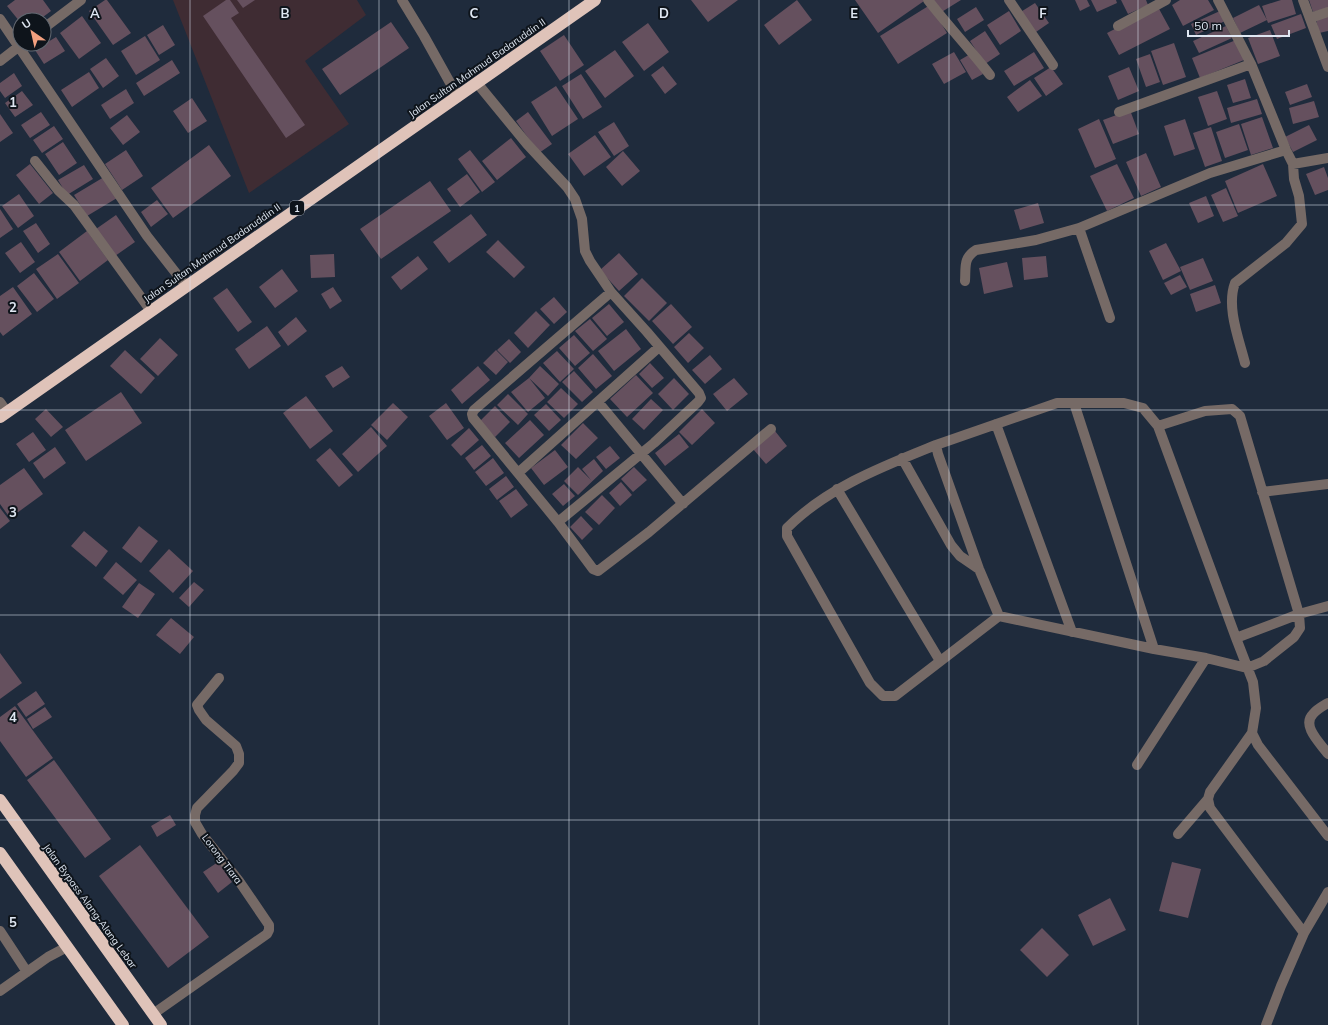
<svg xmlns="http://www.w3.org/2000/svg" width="1328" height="1025" font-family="Mulish,sans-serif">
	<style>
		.commercial { fill: #3f2c33 }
		.building { fill: #65505e }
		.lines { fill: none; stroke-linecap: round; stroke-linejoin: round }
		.street { stroke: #766a66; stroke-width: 10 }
		.highway { stroke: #dfc3b9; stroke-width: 12 }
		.grid { fill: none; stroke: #dfe7f2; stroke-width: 1; stroke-opacity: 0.55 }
		.labels { text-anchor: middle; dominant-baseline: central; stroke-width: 4; stroke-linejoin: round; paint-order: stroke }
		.shield { fill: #0e141b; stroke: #a0a8b2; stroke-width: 1 }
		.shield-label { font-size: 9px; font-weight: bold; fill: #dfe7f2 }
		.street-label { font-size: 10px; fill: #dfe7f2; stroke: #0e141b }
		.grid-label { font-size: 13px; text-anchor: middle; font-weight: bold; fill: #dfe7f2; stroke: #0e141b; stroke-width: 4; stroke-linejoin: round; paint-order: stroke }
	</style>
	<rect width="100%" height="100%" fill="#1f2b3c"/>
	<path class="commercial" d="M173,0H357L366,15L305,61L349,124L249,193Z"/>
	<path class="building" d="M15,0H43L51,11L39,20H20V22L7,6Z
		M105,0H107L131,33L113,45L89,11Z
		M226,0H230L239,13L231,18L305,125L286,138L203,16Z
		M237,0H255L243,8Z
		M691,0H738L708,22Z
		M797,0L812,20L779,45L764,25Z
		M855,0H923L924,1L878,33Z
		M932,0H961L940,13Z
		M1075,0H1087L1090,6L1080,11Z
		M1091,0H1116L1117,3L1097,12Z
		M1121,0H1146L1148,5L1128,14Z
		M1180,0H1208L1214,10L1183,26L1172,5Z
		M1281,0H1292L1296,14L1268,23L1262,6Z
		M1309,0H1328V8L1313,12Z
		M1035,3L1049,23L1033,34L1019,13Z
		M930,5L947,33L898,64L880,36Z
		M1259,5L1267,20L1240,33L1233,18Z
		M976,7L984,20L965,32L957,19Z
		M1158,7L1170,29L1119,55L1107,33Z
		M1009,11L1021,31L1000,45L987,25Z
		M1220,11L1225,21L1196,35L1191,24Z
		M1301,14L1306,28L1277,39L1271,25Z
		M82,16L101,43L79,59L60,33Z
		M1328,16V31L1319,33L1316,19Z
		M391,22L409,48L340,95L322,69Z
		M648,23L669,52L644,71L622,42Z
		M163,25L175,45L159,55L147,35Z
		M1226,26L1232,38L1199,53L1193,41Z
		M1270,30L1280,56L1258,64L1248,38Z
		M985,31L1000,54L985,64L970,41Z
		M564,35L584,65L560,81L540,51Z
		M145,36L160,60L136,75L121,51Z
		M56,37L65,51L44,64L35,50Z
		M1236,40L1244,60L1200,78L1192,58Z
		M1174,43L1186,77L1163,85L1151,51Z
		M615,50L634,76L605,98L585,71Z
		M954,52L966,72L944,84L932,64Z
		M1034,52L1044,68L1014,86L1004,71Z
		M972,53L983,74L972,80L960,60Z
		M1150,54L1160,82L1146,87L1136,59Z
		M106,58L119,76L103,88L90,69Z
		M172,60L180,73L144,96L136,83Z
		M663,66L677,84L665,94L651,75Z
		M1051,67L1063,84L1046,96L1034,78Z
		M1129,67L1139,91L1118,100L1108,76Z
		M89,72L99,88L72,107L61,90Z
		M14,73L22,86L5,98L0,91V83Z
		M581,74L602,107L583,119L562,86Z
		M1245,79L1251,98L1233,103L1227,85Z
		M1030,80L1042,96L1018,112L1007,97Z
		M1307,84L1312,97L1290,105L1285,92Z
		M556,86L578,119L552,136L531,102Z
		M126,89L134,103L110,119L101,105Z
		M22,91L33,105L15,117L5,103Z
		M1217,91L1227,119L1208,126L1198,97Z
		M192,98L207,121L188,133L173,111Z
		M1257,99L1262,114L1231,123L1227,108Z
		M1314,101L1319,117L1293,124L1289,108Z
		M1130,110L1139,134L1113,144L1103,120Z
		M41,112L50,125L30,138L21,125Z
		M528,112L552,144L539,153L516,121Z
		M0,114L13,133L0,142Z
		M127,115L140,132L123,145L110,128Z
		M1262,117L1273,148L1251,155L1241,124Z
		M1099,119L1116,159L1095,168L1078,129Z
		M1185,119L1195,149L1174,156L1164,126Z
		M614,122L629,146L614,156L598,132Z
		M1239,124L1248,150L1225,158L1216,132Z
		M1309,125L1317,140L1293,152L1285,137Z
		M54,126L63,139L42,153L33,140Z
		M1211,127L1222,161L1205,167L1193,133Z
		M595,135L611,157L584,176L568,154Z
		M511,138L526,157L497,180L482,161Z
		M63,142L77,163L59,175L45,154Z
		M209,145L231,176L173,218L151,188Z
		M126,150L143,176L122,190L105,164Z
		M470,150L495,182L482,192L458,159Z
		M623,151L640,171L622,186L606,167Z
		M1146,153L1161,187L1141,196L1126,162Z
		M30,164L53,193L39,204L16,175Z
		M1117,164L1134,198L1107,211L1090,176Z
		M1263,164L1277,196L1238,213L1225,181Z
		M84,165L93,179L67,195L58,180Z
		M1324,167L1328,178V190L1315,195L1306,174Z
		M467,174L480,192L460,207L447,189Z
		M104,177L117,198L87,216L74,195Z
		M430,181L451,211L381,259L360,229Z
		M1226,188L1238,216L1223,222L1211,195Z
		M19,194L34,216L18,228L2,206Z
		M1206,196L1214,216L1198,223L1189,203Z
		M157,200L168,214L151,227L141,212Z
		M1038,203L1044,223L1020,230L1014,210Z
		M0,209L13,229L0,238Z
		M471,214L487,235L449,263L433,242Z
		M116,215L135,242L115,256L96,229Z
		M36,223L50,244L38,253L23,231Z
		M87,231L108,260L80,281L59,252Z
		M498,240L525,267L514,278L486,252Z
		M21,242L35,262L20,273L5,253Z
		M1166,243L1181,271L1163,280L1149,251Z
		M619,253L638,274L619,291L600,270Z
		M58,254L79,283L57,299L36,269Z
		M334,254L335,277L311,278L310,255Z
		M418,256L428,269L401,290L391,277Z
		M1046,256L1048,277L1024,280L1022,258Z
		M1203,258L1213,281L1190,290L1180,267Z
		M1007,262L1013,287L984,294L979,268Z
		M282,269L298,291L275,308L259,287Z
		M34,273L54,299L37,312L17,286Z
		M1180,275L1187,287L1171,295L1164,283Z
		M642,278L667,303L649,321L624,296Z
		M1215,285L1221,303L1196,312L1190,294Z
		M13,287L32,314L3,336L0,332V296Z
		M333,287L342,301L330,309L321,294Z
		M227,288L252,322L238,332L213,298Z
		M554,297L567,312L554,324L540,309Z
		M609,304L624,322L607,336L592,318Z
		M671,304L692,327L673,344L652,321Z
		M536,311L550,325L528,348L514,333Z
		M296,317L307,331L288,346L278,332Z
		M590,319L607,339L593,351L575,331Z
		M267,326L281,346L249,369L235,349Z
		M626,329L641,349L614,371L598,351Z
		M689,333L704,348L688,363L674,347Z
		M574,335L590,353L575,366L559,348Z
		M160,338L178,355L158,376L140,359Z
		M509,339L521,352L510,363L497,350Z
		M125,350L155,378L141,394L110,366Z
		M496,350L508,362L496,375L483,363Z
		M557,351L574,369L560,382L543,363Z
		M593,354L612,376L596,389L578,368Z
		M710,355L722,369L705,384L692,370Z
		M650,363L664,378L652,388L639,374Z
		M342,366L350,377L333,388L325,376Z
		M478,366L490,380L462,404L451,390Z
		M540,366L559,384L548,396L529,378Z
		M574,371L593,392L582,402L562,382Z
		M636,375L653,393L627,417L610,399Z
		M529,378L545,398L528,412L511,392Z
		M674,378L689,394L673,410L658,394Z
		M734,378L748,394L727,411L713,394Z
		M561,388L578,404L564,418L547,402Z
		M121,392L142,423L86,461L65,430Z
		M508,394L528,414L518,425L497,405Z
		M306,396L333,431L310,449L283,413Z
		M651,399L663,410L644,430L632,419Z
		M393,403L408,417L387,440L371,425Z
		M446,403L464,428L447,440L429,416Z
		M546,404L561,420L549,431L534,415Z
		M495,406L510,422L495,437L480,421Z
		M46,409L63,427L51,437L35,419Z
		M702,409L715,423L692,445L679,432Z
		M530,420L544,435L519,458L505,443Z
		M583,423L598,438L576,459L561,445Z
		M371,427L387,446L358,472L342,454Z
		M469,428L479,440L461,456L451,445Z
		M775,431L787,446L766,464L753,449Z
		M33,432L46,450L29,462L16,444Z
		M679,434L689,447L665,466L655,453Z
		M482,445L491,456L474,470L465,458Z
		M610,446L620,458L606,469L596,457Z
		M55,447L66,463L44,479L33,463Z
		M330,448L353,475L339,487L316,460Z
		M555,450L568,467L544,485L531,468Z
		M493,458L504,473L486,486L475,472Z
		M594,459L603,471L578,495L564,481L578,467L591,480L582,469Z
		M634,467L647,480L633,492L621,479Z
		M24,468L43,494L10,518L0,504V485Z
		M506,476L514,487L497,500L489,489Z
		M621,482L632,495L620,506L609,493Z
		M564,484L575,496L563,506L552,494Z
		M516,489L528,505L511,518L499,501Z
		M602,495L615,508L599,525L585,512Z
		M0,508L10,521L0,529Z
		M581,516L593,529L582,540L570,527Z
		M139,526L158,541L141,563L122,548Z
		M84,531L108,551L96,567L71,546Z
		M169,549L193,571L173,593L149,571Z
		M116,562L137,580L123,595L103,578Z
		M194,582L204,590L189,607L179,598Z
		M139,583L155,594L138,618L122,607Z
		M171,618L194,637L180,654L156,635Z
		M0,653L22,683L0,699Z
		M36,691L45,704L26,717L17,704Z
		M15,706L53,758L26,777L0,741V717Z
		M45,707L52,717L33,729L27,719Z
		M54,760L111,839L85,858L27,780Z
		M170,815L176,825L157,837L151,826Z
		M140,845L209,937L168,968L99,876Z
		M218,862L232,882L218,893L203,872Z
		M1172,862L1201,869L1188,918L1159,911Z
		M1110,898L1126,930L1093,946L1078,915Z
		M1042,928L1069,955L1047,977L1020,950Z"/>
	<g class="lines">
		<path class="street" d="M402,0L424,36L458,97
			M928,0C948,26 970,49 990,75
			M1009,0L1053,65
			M1303,0L1328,67
			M1310,18L1328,12
			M0,19L147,236L186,286
			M1118,26L1166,0
			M44,28L81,0
			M0,61L22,44
			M1251,64L1286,150L1293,164L1328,158
			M477,83L527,144L567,187L575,199L582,219L585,251L590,261L611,292L647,332L699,393L701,398L698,402L654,443L558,522
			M1119,112L1251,64L1218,0
			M35,161L58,190L74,205L151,311
			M1079,228L1110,318
			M965,281C966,267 963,258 976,250L1036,240L1079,228L1210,173L1286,150
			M611,292L474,410L472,414L473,418L558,522L593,569L598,571L649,532L771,429
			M1245,363C1239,339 1226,307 1235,283L1286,243L1302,224L1299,196L1294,179L1293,164
			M0,402L7,412
			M598,402L683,504
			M1074,403L1154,649
			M996,424L1072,632
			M1158,426L1205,411L1232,409L1240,416L1299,614L1300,628L1294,637L1264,661L1247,668L1206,658L1154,649L999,616L979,569L938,454L936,445L1057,403H1124L1143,408L1158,426L1236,638L1253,682L1256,708L1252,733L1258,745L1328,836
			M936,445C884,466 828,487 787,528V536L870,683L883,696H895L999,616
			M902,458L951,545L960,556L979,569
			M518,473L659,347
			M837,489L940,661
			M1262,492L1328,484
			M1236,638L1299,614L1328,606
			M1328,703C1323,706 1317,709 1313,714C1301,726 1321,744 1328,754
			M1252,733L1210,792L1208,799L1210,808L1304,933
			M1137,765L1206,658
			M1178,834L1208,799
			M0,931L27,972
			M0,991L48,957L67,947
			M153,1014L267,934L269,930V925L239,881L202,834L195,822V815L197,808L233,771L239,763V754L236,746L206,720L199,710L197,705L219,678
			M1266,1025L1281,986L1304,933L1328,892"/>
		<path class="highway" d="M0,417L595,0
			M0,800L161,1025
			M0,853L123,1025"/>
	</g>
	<path class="grid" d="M190,0V1025M379,0V1025M569,0V1025M759,0V1025M949,0V1025M1138,0V1025M0,205H1328M0,410H1328M0,615H1328M0,820H1328"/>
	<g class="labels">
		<rect class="shield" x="290" y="201" width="14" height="14" rx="3"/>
		<g class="shield-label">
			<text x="297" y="208">1</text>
		</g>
		<g class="street-label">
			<text transform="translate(477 68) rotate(-35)">Jalan Sultan Mahmud Badaruddin II</text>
			<text transform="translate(212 253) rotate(-35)">Jalan Sultan Mahmud Badaruddin II</text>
			<text transform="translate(222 859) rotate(53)">Lorong Tiara</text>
			<text transform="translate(90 906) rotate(54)">Jalan Bypass Alang-Alang Lebar</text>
		</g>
	</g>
	<g class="grid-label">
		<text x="95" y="18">A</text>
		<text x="285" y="18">B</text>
		<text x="474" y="18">C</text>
		<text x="664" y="18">D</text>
		<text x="854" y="18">E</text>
		<text x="1043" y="18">F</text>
		<text x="13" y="107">1</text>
		<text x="13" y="312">2</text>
		<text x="13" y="517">3</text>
		<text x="13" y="722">4</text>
		<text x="13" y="927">5</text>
	</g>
	<g transform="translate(32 32) rotate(326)"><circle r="19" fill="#0e141b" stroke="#626871"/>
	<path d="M0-3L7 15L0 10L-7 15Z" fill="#f2a07f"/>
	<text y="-6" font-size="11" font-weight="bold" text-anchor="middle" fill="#dfe7f2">U</text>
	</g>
	<path d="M1188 30v6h101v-6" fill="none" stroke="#dfe7f2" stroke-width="2"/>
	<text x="1194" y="30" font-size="12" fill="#dfe7f2" stroke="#0e141b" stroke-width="3" paint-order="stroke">50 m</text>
</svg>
